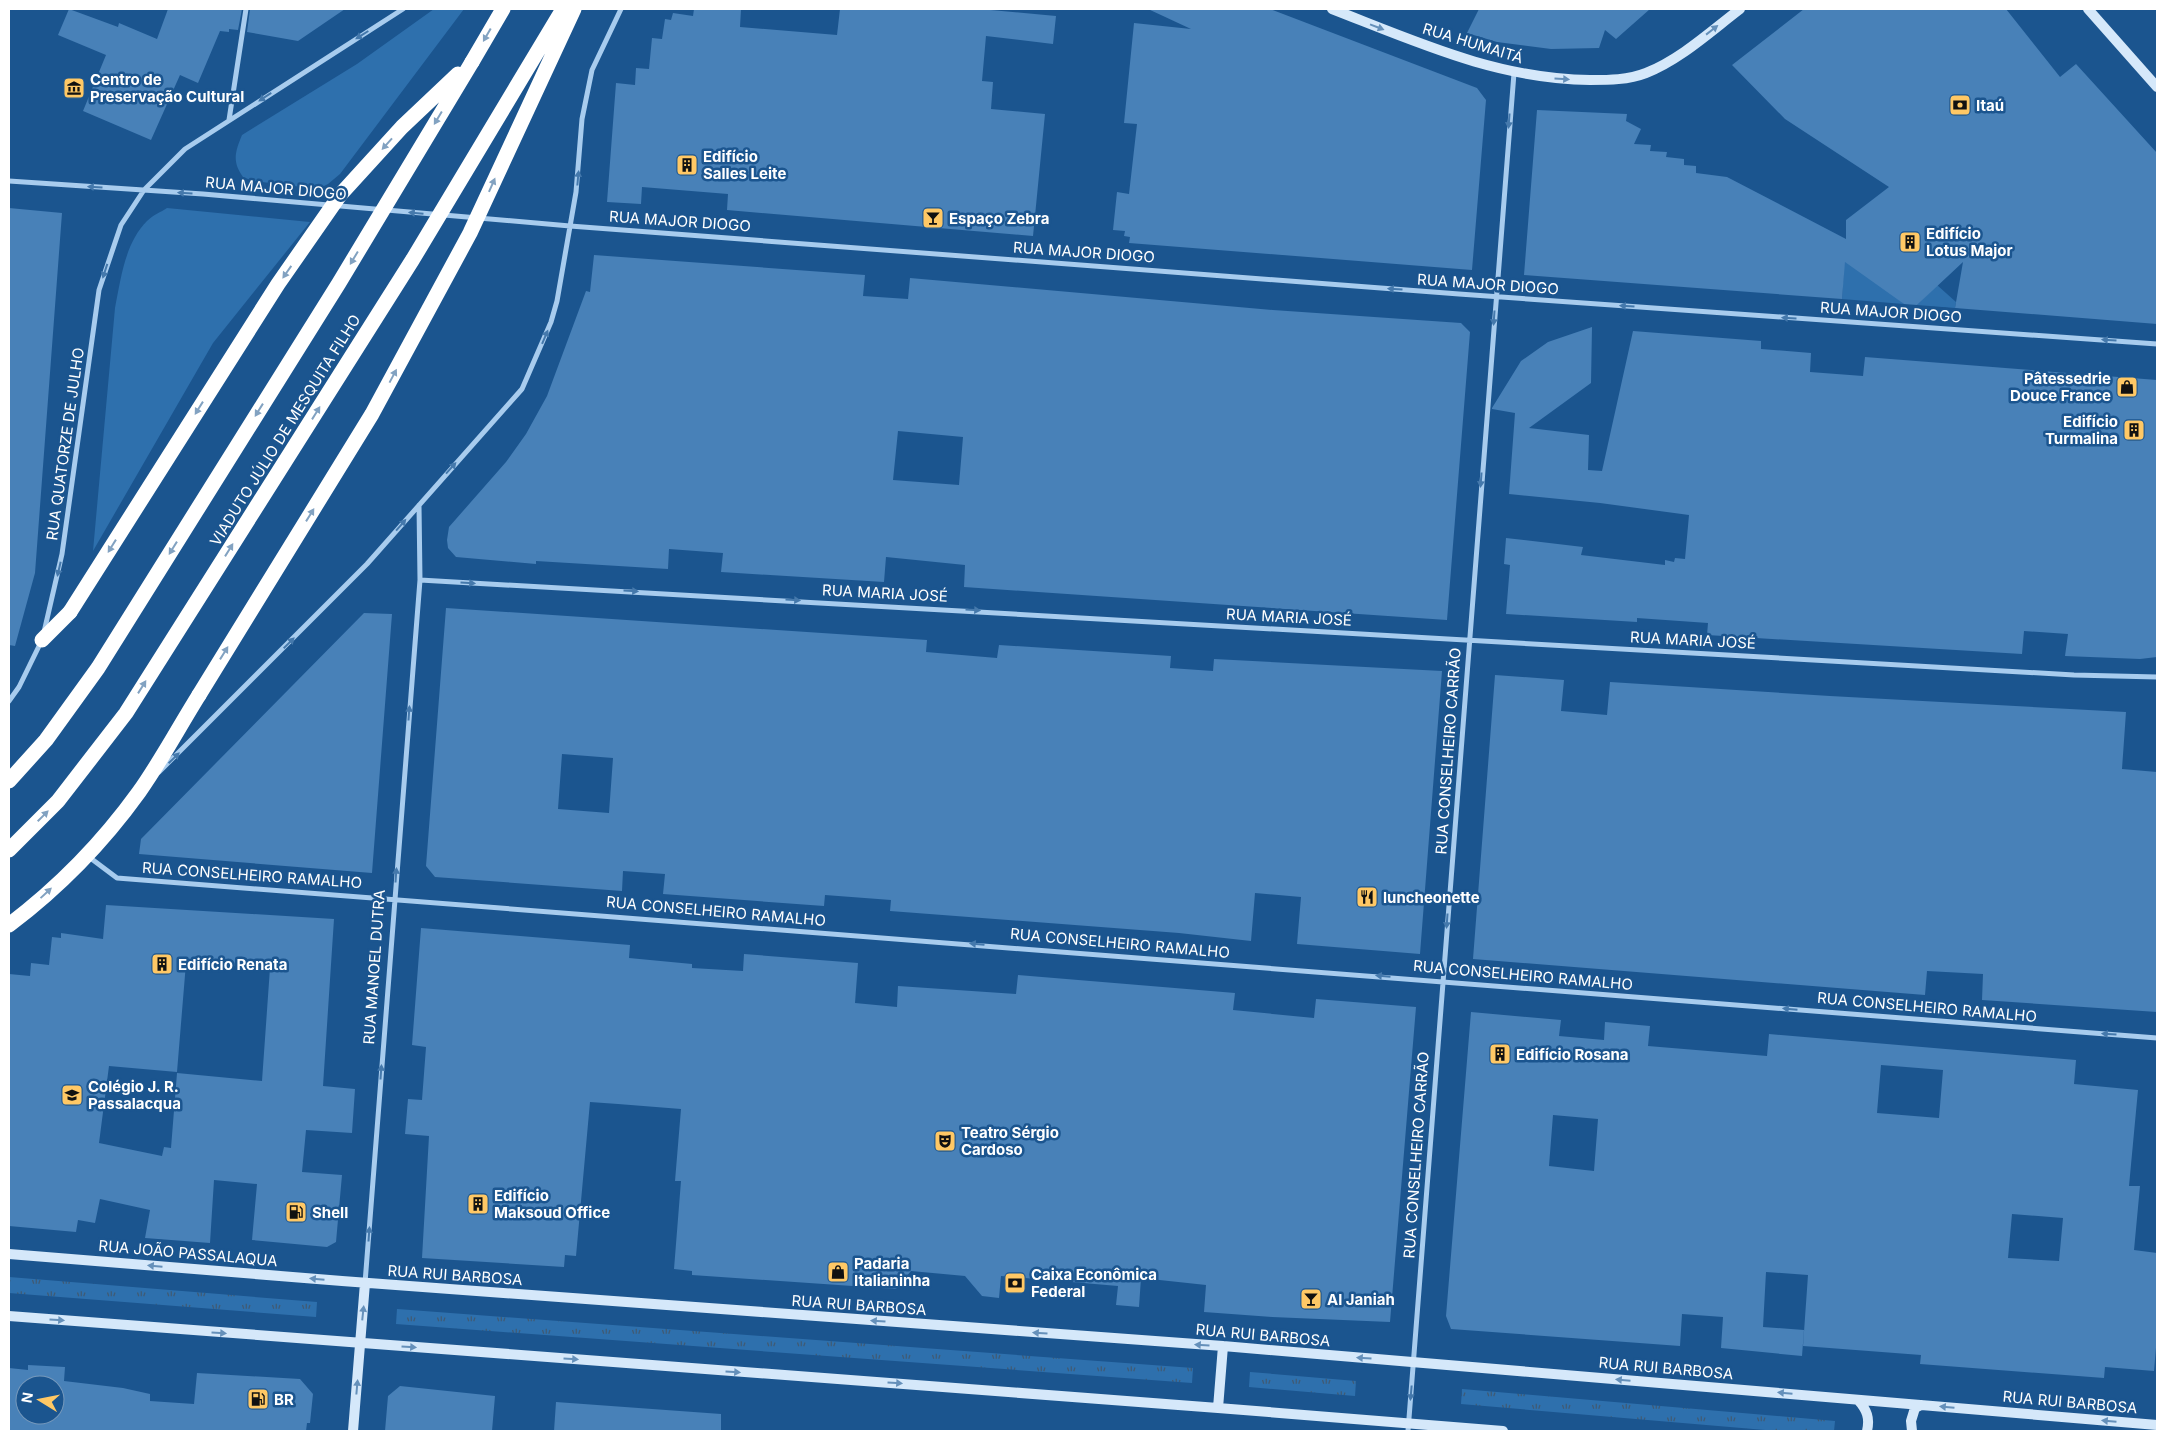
<svg xmlns="http://www.w3.org/2000/svg" width="2166" height="1440" font-family="Inter,sans-serif">
	<style>
		.grass { fill: url(#grass-tufts) }
		.green { fill: #2e70ad }
		.building { fill: #4881b8; fill-rule: evenodd }
		.lines { fill: none; stroke-linecap: round; stroke-linejoin: round }
		.street { stroke: #a8ccee; stroke-width: 5 }
		.secondary { stroke: #d5e8fa; stroke-width: 10 }
		.highway { stroke: #fff; stroke-width: 15 }
		.highway-bridge { stroke: #fff; stroke-width: 15 }
		.oneway { fill: #6590ba }
		.oneway2 { fill: #4579ac }
		.oneway3 { fill: #82a2c1 }
		.labels { text-anchor: middle; dominant-baseline: central; stroke-width: 5; stroke-linejoin: round; paint-order: stroke }
		.street-label { font-size: 15px; fill: #fff; stroke: #1b558f }
		.poi-label { font-size: 15px; font-weight: bold; fill: #fff; stroke: #1b558f; text-anchor: start }
	</style>
	<defs>
		<pattern id="grass-tufts" width="24" height="20" patternUnits="userSpaceOnUse" patternTransform="scale(1.25)"><rect width="24" height="20" fill="#2e70ad"/><path d="M3 7l-1-3M5 7V3M7 7l1-3M15 17l-1-3M17 17v-4M19 17l1-3" fill="none" stroke="#405a73"/></pattern>
	</defs>
	<rect width="100%" height="100%" fill="#1b558f"/>
	<path class="grass" d="M9,1277L317,1302L316,1317L9,1293Z
		M397,1309L1193,1368L1192,1383L396,1324Z
		M1250,1372L1356,1381L1355,1396L1249,1387Z
		M1462,1389L1835,1421L1834,1431H1777L1461,1404Z"/>
	<path class="green" d="M434,9H464L340,174L328,184L318,189L253,181L243,177C232,162 235,152 242,135L357,64Z
		M167,208L310,222L213,343L93,551L115,308C121,278 125,243 147,221C153,215 161,212 167,208Z
		M1845,251L1904,304L1842,299Z
		M1937,285L1956,302L1955,308L1917,305Z"/>
	<path class="building" d="M69,9L118,27L119,23L157,39L168,9H242L238,30L229,29V32L220,31L198,83L180,75L151,140L83,111L106,55L58,35Z
		M250,9H345L298,41L247,32Z
		M694,9H741L740,27L837,35L840,9H980L1056,16L1053,44L986,36L982,81L993,82L991,109L1045,114L1033,236L727,210L728,194L642,187L641,204L607,202L616,83L635,85L636,68L649,69L652,38L662,39L665,19L671,20L673,13L693,16Z
		M1148,9H1270L1477,88L1486,100L1472,270L1129,243L1130,237L1124,236L1125,231L1113,230L1117,192L1129,194L1137,124L1124,123L1134,23L1191,29Z
		M1479,9H1650L1616,39L1605,30L1599,48L1551,49L1497,42L1467,33Z
		M1804,9H2006L2060,77L2076,64L2157,153V324L1955,308L1963,262L1917,305L1904,304L1845,262L1842,299L1524,275L1537,110L1627,114L1626,121L1641,129L1634,144L1651,145L1650,151L1667,152L1666,157L1684,159V165L1696,166V173L1727,177L1846,239V220L1889,187L1785,119L1732,65Z
		M9,208L62,213L35,573L15,646L9,645Z
		M594,255L865,275L863,296L908,299L910,278L1273,310L1461,323L1470,332L1447,620L964,587L965,565L886,557L884,582L721,572L723,553L669,549L668,569L536,561V564L456,557L448,548L447,540L449,527L506,462L526,434L547,396L586,291L590,292ZM898,431L963,437L959,485L893,480Z
		M1592,327L1591,383L1529,428L1589,435L1588,470L1602,471L1633,331L1761,341V349L1811,353L1810,372L1863,376L1865,357L2157,380V657L2140,659L2065,656L2068,634L2024,631L2022,654L1707,635L1708,623L1637,618V622L1506,614L1510,565L1504,564L1506,538L1583,547L1581,555L1665,565V560L1674,562L1675,558L1685,559L1689,515L1600,503L1509,494L1515,413L1492,409V408L1521,361L1548,342Z
		M446,608L927,640L926,652L997,658L999,645L1171,656L1170,668L1213,671L1214,659L1442,671L1420,954L1297,944L1301,897L1255,893L1251,941L1179,933L890,911L891,900L825,895L824,906L663,894L665,874L623,871L622,891L435,877L426,866ZM562,754L613,758L609,813L558,809Z
		M364,613L392,614L372,873L139,854L141,839Z
		M1495,675L1564,680L1561,711L1607,715L1610,682L1830,696L2126,712L2122,769L2157,772V1012L1982,1000L1983,974L1927,971L1925,995L1473,959Z
		M106,905L334,919L323,1086L355,1089L352,1133L306,1130L302,1172L342,1175L336,1242L327,1247L252,1240L257,1184L214,1180L210,1243L145,1238L150,1210L100,1199L95,1223L78,1220L76,1232L9,1226V974L30,976L31,963L49,965L52,937L61,938V933L103,939ZM186,963L270,968L262,1081L177,1073L171,1148L164,1147L162,1156L99,1143L109,1066L177,1072Z
		M421,928L630,945L629,958L692,964V968L743,971L744,954L858,963L855,1003L897,1007L898,986L1016,994L1018,975L1235,993L1233,1010L1314,1018L1316,999L1416,1007L1390,1322L1272,1317L1204,1312L1206,1285L1141,1278L1139,1307L1116,1305L1118,1286L1001,1276L999,1298L982,1296L965,1276L911,1271L896,1289L692,1275V1271L674,1269L681,1181H675L681,1109L618,1104L590,1102L576,1256L565,1255L564,1267L422,1258L429,1136L405,1134L408,1099L422,1100L426,1047L412,1045Z
		M1471,1012L1561,1020L1559,1036L1604,1040L1605,1022L1650,1026L1648,1046L1708,1051L1767,1056L1769,1034L2076,1060L2074,1084L2138,1090L2129,1186H2140L2134,1250L2157,1253V1336L2154,1371L2105,1367L2104,1378L1920,1364L1921,1355L1803,1346L1808,1275L1766,1272L1763,1327L1804,1330L1802,1356L1721,1348L1723,1317L1682,1314L1680,1346L1451,1329L1446,1316ZM1881,1065L1943,1070L1939,1118L1877,1113ZM1553,1115L1598,1119L1594,1171L1549,1166ZM2012,1214L2063,1218L2059,1261L2008,1258Z
		M28,1365L65,1367L64,1381L123,1388L150,1394V1401L194,1404L197,1373L300,1379L313,1394L310,1423H307L306,1431H9V1368L28,1370ZM25,1385H55V1415H25Z
		M400,1386L495,1396L492,1431H385L388,1396Z
		M556,1402L721,1414V1431H554Z"/>
	<g class="lines">
		<path class="street" d="M229,120L246,9
			M9,181L203,194L570,226L1459,294L2157,344
			M420,580L2074,675L2157,677
			M44,632L62,554L99,290L121,225L144,190L185,149L403,9
			M9,701L19,687L41,642
			M159,772L367,564L522,389L551,322L557,301L576,192L582,119L592,70L621,9
			M89,857L117,878L2157,1038
			M365,1283L420,580L419,505
			M1408,1431L1514,73"/>
		<path class="secondary" d="M1332,9C1417,42 1497,79 1590,80C1609,80 1628,80 1646,73C1681,59 1711,31 1740,9
			M2088,9L2157,87
			M9,1254L342,1281L1223,1346L2157,1425
			M9,1316L1218,1408L1503,1431
			M1858,1400C1867,1410 1870,1418 1867,1431
			M1218,1408L1223,1346
			M353,1431L365,1283
			M1912,1431L1911,1421L1915,1408L1921,1405"/>
		<path class="highway" d="M472,62L503,9
			M42,640L70,612
			M9,925C58,888 103,842 139,792C161,761 179,727 199,695"/>
		<path class="highway-bridge" d="M70,612L278,284L340,195L402,127L458,74
			M199,695L372,414L470,233L574,9
			M9,781L46,740L98,668L339,283L472,62
			M9,850L58,801L126,713L413,259L563,9"/>
	</g>
	<defs><path id="oneway-solid" d="M-6-.8H1V-3.2L6.5 0L1 3.2V.8H-6Z" transform="scale(1.25)"/></defs>
	<g class="oneway">
		<use href="#oneway-solid" transform="translate(1377 27) rotate(21)"/>
		<use href="#oneway-solid" transform="translate(1712 30) rotate(-38)"/>
		<use href="#oneway-solid" transform="translate(1562 79) rotate(3)"/>
		<use href="#oneway-solid" transform="translate(155 1266) rotate(-175)"/>
		<use href="#oneway-solid" transform="translate(317 1279) rotate(-175)"/>
		<use href="#oneway-solid" transform="translate(363 1313) rotate(-84)"/>
		<use href="#oneway-solid" transform="translate(57 1320) rotate(4)"/>
		<use href="#oneway-solid" transform="translate(878 1321) rotate(-176)"/>
		<use href="#oneway-solid" transform="translate(219 1333) rotate(4)"/>
		<use href="#oneway-solid" transform="translate(1040 1333) rotate(-176)"/>
		<use href="#oneway-solid" transform="translate(1202 1345) rotate(-176)"/>
		<use href="#oneway-solid" transform="translate(409 1347) rotate(4)"/>
		<use href="#oneway-solid" transform="translate(1364 1358) rotate(-176)"/>
		<use href="#oneway-solid" transform="translate(571 1359) rotate(4)"/>
		<use href="#oneway-solid" transform="translate(733 1372) rotate(4)"/>
		<use href="#oneway-solid" transform="translate(1623 1380) rotate(-175)"/>
		<use href="#oneway-solid" transform="translate(895 1383) rotate(4)"/>
		<use href="#oneway-solid" transform="translate(357 1387) rotate(-85)"/>
		<use href="#oneway-solid" transform="translate(1785 1393) rotate(-175)"/>
		<use href="#oneway-solid" transform="translate(1947 1407) rotate(-175)"/>
		<use href="#oneway-solid" transform="translate(2109 1421) rotate(-175)"/>
	</g>
	<g class="oneway2">
		<use href="#oneway-solid" transform="translate(362 35) rotate(148)"/>
		<use href="#oneway-solid" transform="translate(265 97) rotate(147)"/>
		<use href="#oneway-solid" transform="translate(1509 121) rotate(94)"/>
		<use href="#oneway-solid" transform="translate(578 178) rotate(-85)"/>
		<use href="#oneway-solid" transform="translate(95 187) rotate(-176)"/>
		<use href="#oneway-solid" transform="translate(185 193) rotate(-176)"/>
		<use href="#oneway-solid" transform="translate(416 213) rotate(-175)"/>
		<use href="#oneway-solid" transform="translate(105 271) rotate(108)"/>
		<use href="#oneway-solid" transform="translate(1395 289) rotate(-176)"/>
		<use href="#oneway-solid" transform="translate(1627 306) rotate(-176)"/>
		<use href="#oneway-solid" transform="translate(1494 318) rotate(94)"/>
		<use href="#oneway-solid" transform="translate(1789 318) rotate(-176)"/>
		<use href="#oneway-solid" transform="translate(545 337) rotate(-67)"/>
		<use href="#oneway-solid" transform="translate(2109 340) rotate(-176)"/>
		<use href="#oneway-solid" transform="translate(451 468) rotate(-48)"/>
		<use href="#oneway-solid" transform="translate(1481 480) rotate(94)"/>
		<use href="#oneway-solid" transform="translate(401 525) rotate(-49)"/>
		<use href="#oneway-solid" transform="translate(59 569) rotate(103)"/>
		<use href="#oneway-solid" transform="translate(468 583) rotate(3)"/>
		<use href="#oneway-solid" transform="translate(631 591) rotate(3)"/>
		<use href="#oneway-solid" transform="translate(793 600) rotate(3)"/>
		<use href="#oneway-solid" transform="translate(973 610) rotate(3)"/>
		<use href="#oneway-solid" transform="translate(289 643) rotate(-45)"/>
		<use href="#oneway-solid" transform="translate(409 713) rotate(-86)"/>
		<use href="#oneway-solid" transform="translate(174 758) rotate(-44)"/>
		<use href="#oneway-solid" transform="translate(396 875) rotate(-86)"/>
		<use href="#oneway-solid" transform="translate(1447 921) rotate(94)"/>
		<use href="#oneway-solid" transform="translate(977 944) rotate(-175)"/>
		<use href="#oneway-solid" transform="translate(1383 976) rotate(-175)"/>
		<use href="#oneway-solid" transform="translate(1790 1009) rotate(-175)"/>
		<use href="#oneway-solid" transform="translate(2109 1034) rotate(-176)"/>
		<use href="#oneway-solid" transform="translate(381 1072) rotate(-86)"/>
		<use href="#oneway-solid" transform="translate(369 1234) rotate(-86)"/>
		<use href="#oneway-solid" transform="translate(1411 1393) rotate(95)"/>
	</g>
	<g class="oneway3">
		<use href="#oneway-solid" transform="translate(487 35) rotate(120)"/>
		<use href="#oneway-solid" transform="translate(438 118) rotate(121)"/>
		<use href="#oneway-solid" transform="translate(387 144) rotate(132)"/>
		<use href="#oneway-solid" transform="translate(492 185) rotate(-66)"/>
		<use href="#oneway-solid" transform="translate(354 258) rotate(121)"/>
		<use href="#oneway-solid" transform="translate(287 272) rotate(125)"/>
		<use href="#oneway-solid" transform="translate(393 376) rotate(-62)"/>
		<use href="#oneway-solid" transform="translate(199 408) rotate(122)"/>
		<use href="#oneway-solid" transform="translate(259 410) rotate(122)"/>
		<use href="#oneway-solid" transform="translate(316 413) rotate(-58)"/>
		<use href="#oneway-solid" transform="translate(310 515) rotate(-58)"/>
		<use href="#oneway-solid" transform="translate(112 546) rotate(122)"/>
		<use href="#oneway-solid" transform="translate(173 548) rotate(122)"/>
		<use href="#oneway-solid" transform="translate(229 550) rotate(-58)"/>
		<use href="#oneway-solid" transform="translate(224 653) rotate(-58)"/>
		<use href="#oneway-solid" transform="translate(142 687) rotate(-58)"/>
		<use href="#oneway-solid" transform="translate(43 816) rotate(-45)"/>
		<use href="#oneway-solid" transform="translate(46 893) rotate(-43)"/>
	</g>
	<defs>
		<g id="museum-square" transform="scale(1.125)"><rect x="-9" y="-9" width="18" height="18" rx="4" fill="#ffc865" stroke="#1b558f"/><path d="M0-6L6-3V-2H-6V-3ZM-5-1h2V3h-2ZM-1-1h2V3h-2ZM3-1h2V3H3ZM-6 4H6V6H-6Z" fill="#111"/></g>
		<g id="bank-square" transform="scale(1.125)"><rect x="-9" y="-9" width="18" height="18" rx="4" fill="#ffc865" stroke="#1b558f"/><path d="M-6-4H6V4H-6ZM0-2.3a2.3 2.3 0 1 0 0 4.6a2.3 2.3 0 1 0 0-4.6Z" fill="#111"/></g>
		<g id="building-square" transform="scale(1.125)"><rect x="-9" y="-9" width="18" height="18" rx="4" fill="#ffc865" stroke="#1b558f"/><path d="M-4-6H4V6H1V3H-1V6H-4ZM-2.5-4.3h1.7v1.8h-1.7ZM.8-4.3h1.7v1.8H.8ZM-2.5-1h1.7V.8h-1.7ZM.8-1h1.7V.8H.8Z" fill="#111"/></g>
		<g id="bar-square" transform="scale(1.125)"><rect x="-9" y="-9" width="18" height="18" rx="4" fill="#ffc865" stroke="#1b558f"/><path d="M-6-5H6L.8 .8V4.5H3.5V6h-7V4.5H-.8V.8Z" fill="#111"/></g>
		<g id="shop-square" transform="scale(1.125)"><rect x="-9" y="-9" width="18" height="18" rx="4" fill="#ffc865" stroke="#1b558f"/><path d="M-5-2.5h2.3a2.7 3.5 0 0 1 5.4 0H5L5.5 6h-11ZM-1.5-2.5h3a1.5 2.3 0 0 0-3 0Z" fill="#111"/></g>
		<g id="restaurant-square" transform="scale(1.125)"><rect x="-9" y="-9" width="18" height="18" rx="4" fill="#ffc865" stroke="#1b558f"/><path d="M-5-6h1v4h1v-4h1v4h1v-4h1v5L-1.5 .5V6h-2V.5L-5-1ZM5-6V6H3V1.5H1.5Q1.5-4 5-6Z" fill="#111"/></g>
		<g id="school-square" transform="scale(1.125)"><rect x="-9" y="-9" width="18" height="18" rx="4" fill="#ffc865" stroke="#1b558f"/><path d="M0-5L7-2L0 1L-7-2ZM-4 1L0 2.5L4 1V4Q0 6-4 4Z" fill="#111"/></g>
		<g id="theatre-square" transform="scale(1.125)"><rect x="-9" y="-9" width="18" height="18" rx="4" fill="#ffc865" stroke="#1b558f"/><path d="M-5-5.5Q0-4 5-5.5V0Q5 5 0 6Q-5 5-5 0ZM-3.3-2.5H-1v1.5H-3.3ZM1-2.5H3.3v1.5H1ZM-2.8 1Q0 5.5 2.8 1Z" fill="#111"/></g>
		<g id="fuel-square" transform="scale(1.125)"><rect x="-9" y="-9" width="18" height="18" rx="4" fill="#ffc865" stroke="#1b558f"/><path d="M-5.5-6h7V0h2V4h1.3V-2.5L3-4.5l.8-.8L6-3V5H2.5V1h-1V6h-7ZM-4.2-4.7v3.2H.2V-4.7Z" fill="#111"/></g>
	</defs>
	<g fill-rule="evenodd">
		<use href="#museum-square" x="74" y="88"/>
		<use href="#bank-square" x="1960" y="105"/>
		<use href="#building-square" x="687" y="165"/>
		<use href="#bar-square" x="933" y="218"/>
		<use href="#building-square" x="1910" y="242"/>
		<use href="#shop-square" x="2127" y="387"/>
		<use href="#building-square" x="2134" y="430"/>
		<use href="#restaurant-square" x="1367" y="897"/>
		<use href="#building-square" x="162" y="964"/>
		<use href="#building-square" x="1500" y="1054"/>
		<use href="#school-square" x="72" y="1095"/>
		<use href="#theatre-square" x="945" y="1141"/>
		<use href="#building-square" x="478" y="1204"/>
		<use href="#fuel-square" x="296" y="1212"/>
		<use href="#shop-square" x="838" y="1272"/>
		<use href="#bank-square" x="1015" y="1283"/>
		<use href="#bar-square" x="1311" y="1299"/>
		<use href="#fuel-square" x="258" y="1399"/>
	</g>
	<g class="labels">
		<g class="street-label">
			<text transform="translate(1473 43) rotate(17)">RUA HUMAITÁ</text>
			<text transform="translate(276 188) rotate(5)">RUA MAJOR DIOGO</text>
			<text transform="translate(680 221) rotate(4)">RUA MAJOR DIOGO</text>
			<text transform="translate(1084 252) rotate(4)">RUA MAJOR DIOGO</text>
			<text transform="translate(1488 284) rotate(4)">RUA MAJOR DIOGO</text>
			<text transform="translate(1891 312) rotate(4)">RUA MAJOR DIOGO</text>
			<text transform="translate(285 430) rotate(-58)">VIADUTO JÚLIO DE MESQUITA FILHO</text>
			<text transform="translate(65 444) rotate(-82)">RUA QUATORZE DE JULHO</text>
			<text transform="translate(885 593) rotate(3)">RUA MARIA JOSÉ</text>
			<text transform="translate(1289 617) rotate(3)">RUA MARIA JOSÉ</text>
			<text transform="translate(1693 640) rotate(3)">RUA MARIA JOSÉ</text>
			<text transform="translate(1448 751) rotate(-86)">RUA CONSELHEIRO CARRÃO</text>
			<text transform="translate(252 875) rotate(4)">RUA CONSELHEIRO RAMALHO</text>
			<text transform="translate(716 911) rotate(5)">RUA CONSELHEIRO RAMALHO</text>
			<text transform="translate(1120 943) rotate(5)">RUA CONSELHEIRO RAMALHO</text>
			<text transform="translate(374 967) rotate(-86)">RUA MANOEL DUTRA</text>
			<text transform="translate(1523 975) rotate(5)">RUA CONSELHEIRO RAMALHO</text>
			<text transform="translate(1927 1007) rotate(5)">RUA CONSELHEIRO RAMALHO</text>
			<text transform="translate(1416 1155) rotate(-86)">RUA CONSELHEIRO CARRÃO</text>
			<text transform="translate(188 1253) rotate(5)">RUA JOÃO PASSALAQUA</text>
			<text transform="translate(455 1275) rotate(4)">RUA RUI BARBOSA</text>
			<text transform="translate(859 1305) rotate(4)">RUA RUI BARBOSA</text>
			<text transform="translate(1263 1335) rotate(5)">RUA RUI BARBOSA</text>
			<text transform="translate(1666 1368) rotate(5)">RUA RUI BARBOSA</text>
			<text transform="translate(2070 1402) rotate(5)">RUA RUI BARBOSA</text>
		</g>
		<g class="poi-label">
			<text x="90" y="79">Centro de<tspan x="90" dy="17">Preservação Cultural</tspan></text>
			<text x="1976" y="105">Itaú</text>
			<text x="703" y="156">Edifício<tspan x="703" dy="17">Salles Leite</tspan></text>
			<text x="949" y="218">Espaço Zebra</text>
			<text x="1926" y="233">Edifício<tspan x="1926" dy="17">Lotus Major</tspan></text>
			<text x="2111" y="378" text-anchor="end">Pâtessedrie<tspan x="2111" dy="17">Douce France</tspan></text>
			<text x="2118" y="421" text-anchor="end">Edifício<tspan x="2118" dy="17">Turmalina</tspan></text>
			<text x="1383" y="897">luncheonette</text>
			<text x="178" y="964">Edifício Renata</text>
			<text x="1516" y="1054">Edifício Rosana</text>
			<text x="88" y="1086">Colégio J. R.<tspan x="88" dy="17">Passalacqua</tspan></text>
			<text x="961" y="1132">Teatro Sérgio<tspan x="961" dy="17">Cardoso</tspan></text>
			<text x="494" y="1195">Edifício<tspan x="494" dy="17">Maksoud Office</tspan></text>
			<text x="312" y="1212">Shell</text>
			<text x="854" y="1263">Padaria<tspan x="854" dy="17">Italianinha</tspan></text>
			<text x="1031" y="1274">Caixa Econômica<tspan x="1031" dy="17">Federal</tspan></text>
			<text x="1327" y="1299">Al Janiah</text>
			<text x="274" y="1399">BR</text>
		</g>
	</g>
	<rect width="2166" height="1440" fill="none" stroke="#ffffff" stroke-width="20"/>
	<g transform="translate(40 1400) rotate(280)"><circle r="24" fill="#1b558f" stroke="#7699bc"/>
	<path d="M0-4L9 19L0 12L-9 19Z" fill="#ffc865"/>
	<text y="-8" font-size="14" font-weight="bold" text-anchor="middle" fill="#ffffff">N</text>
	</g>
</svg>
